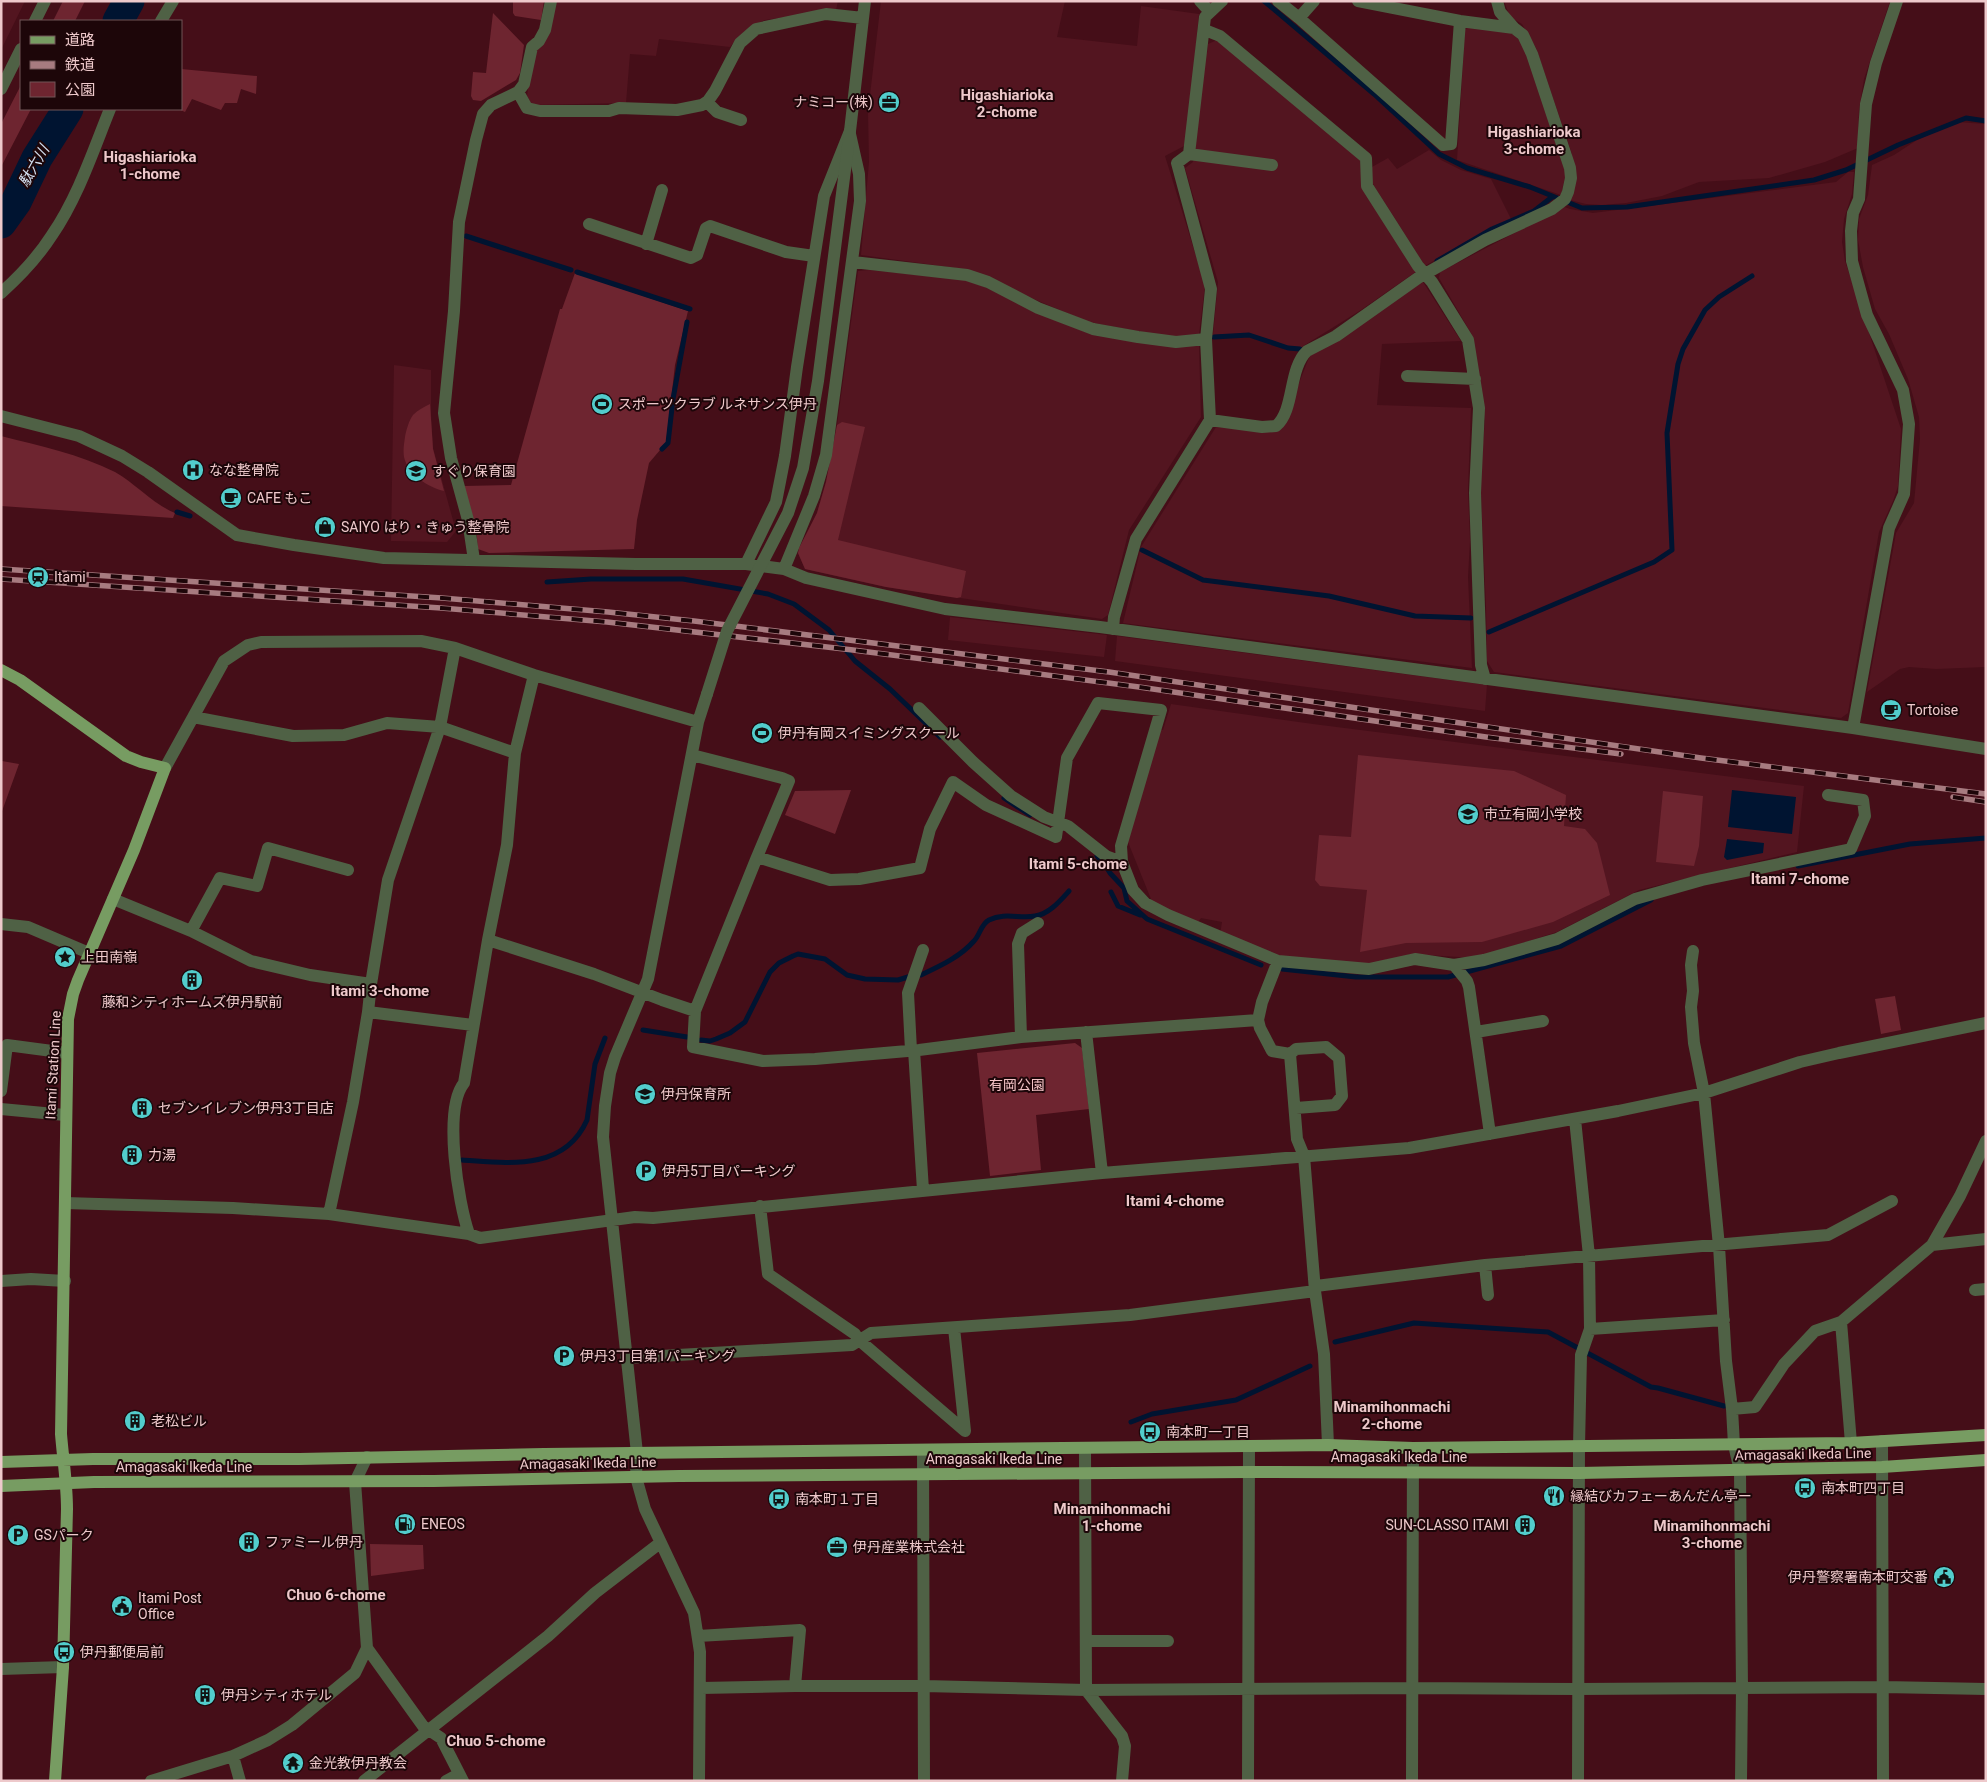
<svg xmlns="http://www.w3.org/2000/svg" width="1987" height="1782" font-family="Roboto,'Noto Sans JP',sans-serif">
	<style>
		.built { fill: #531520 }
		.green { fill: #6e2530 }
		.water { fill: #001431 }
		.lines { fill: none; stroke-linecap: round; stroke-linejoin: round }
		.stream { stroke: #001431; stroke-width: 5 }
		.river { stroke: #001431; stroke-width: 31 }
		.minor { stroke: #4f6145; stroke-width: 12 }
		.major { stroke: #779c62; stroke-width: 12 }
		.rail-casing { stroke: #a77b80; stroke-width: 5.5 }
		.rail { stroke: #1d0609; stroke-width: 4; stroke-dasharray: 11; stroke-linecap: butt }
		.minor-bridge { stroke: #4f6145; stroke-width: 12 }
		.labels { text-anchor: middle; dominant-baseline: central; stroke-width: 4; stroke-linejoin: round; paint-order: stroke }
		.poi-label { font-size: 14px; fill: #eec9cb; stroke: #1d0609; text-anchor: start }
		.street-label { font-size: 14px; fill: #eec9cb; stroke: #1d0609 }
		.park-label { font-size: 14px; fill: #f4c3c6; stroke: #1d0609 }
		.neighbourhood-label { font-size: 15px; font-weight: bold; fill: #eec9cb; stroke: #1d0609 }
		.water-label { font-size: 15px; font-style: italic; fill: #d3e0f2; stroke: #1d0609 }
	</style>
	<rect width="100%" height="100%" fill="#450e18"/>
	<path class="built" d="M1,1H25L1,50Z
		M557,1H838L836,10L765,20L751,26L738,37L730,47L659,39L656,56L630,54L626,103L532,105L527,96L532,57Z
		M881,1H1065L1057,37L1137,46L1141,6L1199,14L1186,145L1165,156L1205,285L1199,335L1171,337L1088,322L963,269L861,255L869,162L868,112Z
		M1504,1H1890L1864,79L1859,110L1858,148L1825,162L1769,178L1699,182L1662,196L1626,203L1602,205L1586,204L1570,200L1572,154L1536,48L1522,24L1510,17Z
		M1470,27L1511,33L1524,44L1566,174L1561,195L1457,160L1465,29Z
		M1217,40L1360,157L1362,185L1417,271L1361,310L1300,348L1288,346L1249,333L1213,335L1218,282L1185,168L1193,162L1204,53H1207L1208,44Z
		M1957,122L1986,124V667L1936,669L1909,667L1900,669L1867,692L1896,533L1914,503L1920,439L1919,417L1908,379L1889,334L1875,309L1863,267L1858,240L1859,219L1868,195L1872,165L1894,155L1917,140Z
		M1429,150L1441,160L1461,170L1491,179L1511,219L1465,242L1425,266L1371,181L1372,167L1388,158L1397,169Z
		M1848,172H1854L1852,194L1844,219L1842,242L1845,261L1901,429L1898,486L1893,501L1879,532L1848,713L1841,718L1494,672L1487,661L1486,607L1480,473L1485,421L1472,335L1439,278L1440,272L1553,213L1562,206L1570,209L1593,213L1836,182Z
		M869,270L969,280L1068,325L1199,345L1201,417L1129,530L1108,615L1102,619L886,587L805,569L798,553L817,513L826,482L837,425L858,271Z
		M1423,282L1461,341L1382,344L1377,405L1471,408L1468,490L1470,541L1468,577L1472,668L1123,623L1141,547L1216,427L1271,430L1287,414L1308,360L1313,351Z
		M394,365L431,370V414L433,448L456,531L447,542L391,541Z
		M950,617L1107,635L1104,657L948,640Z
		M1117,636L1487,685L1485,711L1115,661Z
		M1171,704L1313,724L1804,786L1797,852L1639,890L1557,932L1475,958L1410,954L1377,965L1280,958L1220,935L1222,922L1201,918L1196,925L1153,904L1128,842L1158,729L1163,730Z"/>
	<path class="green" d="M63,1H85L75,21H53Z
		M513,1H544L541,20L515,16L513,13Z
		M493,13L524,45L520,73L516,80L481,101L473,100L471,96L473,72L486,73Z
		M181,69L257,76L256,94L241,89L237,103H225L221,110L192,99L185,112L178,109H181Z
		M21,85V109H31L1,167V124Z
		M575,273L688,311L675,365L666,443L649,463L637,520L634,549L489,553L478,549L476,528L464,486L511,485L560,309H562Z
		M430,404L433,449L444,491C428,487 408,475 404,457C403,450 404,444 405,437C406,431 409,420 413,415C418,410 424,407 430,404Z
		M842,422L865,427L838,540L966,571L961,597L957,598L886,587L805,569L798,553L799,548L817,513L826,482L837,425Z
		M1,436C40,446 79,454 115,472C136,484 153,504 175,513L173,518L1,506Z
		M1358,755L1514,771L1566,795L1564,826L1585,829L1597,843L1610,895L1553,922L1482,942L1406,943L1360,952L1367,890L1320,886L1315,880L1319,835L1351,837Z
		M2,761L19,764L1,814V762Z
		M851,790L835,834L785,815L795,791Z
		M1663,791L1703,796L1699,846L1694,866L1656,862Z
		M1895,996L1901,1030L1881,1034L1875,999Z
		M1075,1043L1082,1048L1089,1109L1036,1115L1041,1170L990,1176L977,1053Z
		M370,1544L423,1545L424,1569L371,1576Z"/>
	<path class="water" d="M1732,790L1796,797L1792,834L1728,827Z
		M1727,839L1764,843L1763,853L1727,860L1724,857Z"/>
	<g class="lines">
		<path class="stream" d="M1264,1L1374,94L1439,154L1467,168L1530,187L1582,208L1627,207L1814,180L1846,170L1898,145L1966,118L1986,121
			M466,236L571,270
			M1437,261L1492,229L1534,211L1552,197
			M577,272L690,309
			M1214,337L1249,335L1288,348L1300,349
			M662,449L668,443L673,399L687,322
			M177,512L190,516
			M1142,550L1203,580L1329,596L1415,616L1471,618
			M547,582L591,579H683L768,594L794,604L829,630L855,661L890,689L940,737
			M1489,632L1654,562L1672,550L1667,433L1678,364L1683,349L1705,310L1719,297L1752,276
			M1004,798L1030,815
			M1097,856L1105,865L1110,873L1124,888L1127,901L1147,919L1261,965
			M1798,866L1910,844L1986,838
			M1111,892L1118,906L1140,915
			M1282,969L1356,977H1448L1561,946L1651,900
			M921,975C940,966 960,957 974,941C980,935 981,924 989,920C1005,912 1020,919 1035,916C1049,914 1060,901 1069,891
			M643,1030L687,1037
			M701,1040L710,1041L716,1039L730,1033L745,1022L770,972L779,963L793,956L798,954L825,959L847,975L865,979L898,980L908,977
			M462,1160C507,1163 564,1172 587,1120L595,1064L605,1038
			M1335,1342L1414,1323L1548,1332L1651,1387L1658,1388L1724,1406
			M1131,1422L1152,1414L1236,1400L1310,1366"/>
		<path class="river" d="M118,21L129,1
			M1,223L16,202L37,158L68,109"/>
		<path class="minor" d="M1200,1L1210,12
			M1278,1L1299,18L1314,1
			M1358,1L1460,21L1514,28
			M1299,18L1443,145L1451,144L1460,21
			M35,21L45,1
			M161,21L173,1
			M1205,30L1220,36L1366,158L1367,186L1418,266L1432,282L1468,340L1479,408L1475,493L1481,665L1485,679
			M1,89L21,49
			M518,92L527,108L540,111H609L619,108L677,110L702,105L708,101L715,91L740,43L756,29L826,14L863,18
			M707,102L717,112L741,120
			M1189,154L1272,165
			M589,224L691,258L697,255L706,228L710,226L786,252L814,256
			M646,244L662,190
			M853,262L967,275L988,282L1038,308L1093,329L1138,337L1176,342L1206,339
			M1,293C21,275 38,257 52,235C78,197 93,151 110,109
			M1407,376L1475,379
			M1,416L79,436L122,456L148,472L237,535L294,545L384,558L636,564H746L784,569L806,578L945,609L1100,627L1853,728L1986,749
			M1210,420L1262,427L1276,426C1295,410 1288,369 1307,351L1336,336L1418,278L1485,240L1552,209L1565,199L1568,192L1571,178L1570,168L1532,54L1523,35L1514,28L1500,12L1497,1
			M474,560L468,520L451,458L444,413L454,311L459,222L476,140L483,114L491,105L518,92L524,84L532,47L539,41L545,30L551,1
			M746,564L776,502L785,456L797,367L824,196L850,131L865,1
			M784,569L814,496L826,455L860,201L859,174L850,134
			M1113,629L1114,617L1136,539L1210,420L1206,339L1211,289L1177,163L1189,154L1205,17L1222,1
			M919,708L973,762L1011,796L1044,817L1068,826L1106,856L1122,862
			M193,717L293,736L344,735L387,723L440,727L515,753L507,845L488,940L464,1083C443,1109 458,1202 469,1234L480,1238L635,1217L653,1218L1102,1173L1409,1148L1618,1111L1704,1093L1800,1062L1839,1053L1986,1023
			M1853,728L1889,528L1904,494L1909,424L1903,390L1867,315L1852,261L1851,231L1853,213L1859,199L1866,104L1876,63L1897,1
			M515,753L534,675
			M692,755L782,778L789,781L757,857
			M165,768L224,661L248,645L261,642L421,641L455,648L534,675L698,722
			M113,899L191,931L251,961L310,975L371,984L368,1012L473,1025
			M1,924L28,927L89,953
			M191,931L220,878L257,886L268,848L348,870
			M488,940L594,974L662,1000L695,1011
			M1693,951L1691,965L1693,991L1691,1007L1694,1043L1704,1093L1719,1246L1726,1361L1732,1409
			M1454,965L1484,960L1557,939L1635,899L1702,880L1851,849L1865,816L1863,800L1828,795
			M371,984L388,880L440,727L455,648
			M1258,1020L1262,1002L1278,961
			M1086,1032L1102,1173
			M1476,1032L1543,1021
			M1021,1037L1018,944L1022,933L1038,923
			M911,1050L908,993L923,950
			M914,1050L923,1190
			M1290,1054L1296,1049L1326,1047L1339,1058L1342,1096L1335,1105L1296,1108
			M1,1091L7,1045L67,1053
			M1,1109L65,1115
			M1575,1119L1589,1256L1590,1329L1581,1355L1579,1446L1578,1781
			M65,1203L233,1208L329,1214L469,1234
			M760,1206L768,1274L855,1334L859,1340L965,1431L954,1328
			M329,1214L353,1102L368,1012
			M1932,1245L1986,1239
			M1485,1265L1488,1295
			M1,1281L31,1279L65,1281
			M1316,1286L1485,1265L1828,1235L1892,1201
			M1975,1290L1986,1289
			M1841,1322L1851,1443
			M1590,1329L1724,1320
			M626,1358L852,1345L871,1333L1130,1315L1315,1291
			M1882,1441L1883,1781
			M1328,1445L1324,1354L1315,1291L1304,1156L1297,1139L1290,1054L1272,1051L1260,1028L1258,1020L1021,1037L919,1050L815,1059L763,1061L693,1047L695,1011L757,857L830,880L859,879L920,868L930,829L953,782L986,805L1056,837L1067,758L1098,703L1161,710L1121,846L1122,862L1133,890L1145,903L1168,915L1278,961L1369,969L1415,959L1454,965L1467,981L1469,987L1490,1134
			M1085,1449L1086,1690L1122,1736L1125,1746L1122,1781
			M923,1451L924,1781
			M367,1457L355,1482L367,1648L423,1726L441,1738L463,1781
			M698,1636L800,1630L795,1686
			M1086,1641H1168
			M1,1669L63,1667
			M701,1688L795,1686H924L1086,1690L1413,1688L1578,1689L1884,1687L1986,1689
			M233,1756L240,1781
			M151,1781L233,1756L268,1740L292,1725L355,1673L367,1648
			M364,1781L548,1636L595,1593L660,1543
			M446,1781L459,1774
			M699,1781L700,1652L694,1613L645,1509L636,1477L637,1453L603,1137L605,1106L610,1073L615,1057L648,979L698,722L707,694
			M1248,1781L1249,1447
			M1412,1781L1413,1448
			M1741,1781L1742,1688L1740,1471L1734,1445L1732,1409L1755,1407L1784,1364L1815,1331L1841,1322L1932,1245L1960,1196L1986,1141"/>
		<path class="major" d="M1,670L20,680L126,756L141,762L165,768L134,850L78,980L73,994L68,1019L61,1434C63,1459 67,1484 67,1509L63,1667L55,1781
			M1,1462L93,1459H299L544,1454L1328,1445L1413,1448L1851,1443L1986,1435
			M1,1486L94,1482L434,1481L679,1476L1249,1472L1579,1473L1882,1467L1986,1460"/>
		<g class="rail-casing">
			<path id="rail" d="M1,569L442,598L608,612L694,621L1109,672L1701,758L1986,794
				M1,579L441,608L607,622L853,650L1139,687L1486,737L1621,754
				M1953,797L1986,802"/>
		</g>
		<use href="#rail" class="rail"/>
		<path class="minor-bridge" d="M707,694L727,631L788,513L803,468L818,381L850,131"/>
	</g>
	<defs>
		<g id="office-disc" transform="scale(1.125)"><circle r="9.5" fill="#52cdcc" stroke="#1d0609"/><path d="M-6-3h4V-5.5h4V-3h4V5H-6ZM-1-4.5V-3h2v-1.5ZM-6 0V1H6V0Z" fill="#111"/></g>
		<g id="stadium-disc" transform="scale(1.125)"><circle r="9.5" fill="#52cdcc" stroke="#1d0609"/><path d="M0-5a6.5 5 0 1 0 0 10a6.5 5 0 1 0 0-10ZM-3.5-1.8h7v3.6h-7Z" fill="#111"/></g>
		<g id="hospital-disc" transform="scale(1.125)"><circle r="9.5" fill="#52cdcc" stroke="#1d0609"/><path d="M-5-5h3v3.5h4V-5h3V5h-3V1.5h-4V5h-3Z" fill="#111"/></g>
		<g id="school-disc" transform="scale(1.125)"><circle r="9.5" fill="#52cdcc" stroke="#1d0609"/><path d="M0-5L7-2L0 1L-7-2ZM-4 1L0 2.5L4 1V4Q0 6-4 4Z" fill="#111"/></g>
		<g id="cafe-disc" transform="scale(1.125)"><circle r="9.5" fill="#52cdcc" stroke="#1d0609"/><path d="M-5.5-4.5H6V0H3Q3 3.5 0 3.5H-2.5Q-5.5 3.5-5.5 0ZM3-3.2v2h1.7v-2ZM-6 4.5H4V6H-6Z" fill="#111"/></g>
		<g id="shop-disc" transform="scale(1.125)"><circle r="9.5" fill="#52cdcc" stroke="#1d0609"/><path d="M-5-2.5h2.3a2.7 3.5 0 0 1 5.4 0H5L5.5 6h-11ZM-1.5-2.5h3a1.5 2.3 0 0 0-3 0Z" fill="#111"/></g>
		<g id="station-disc" transform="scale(1.125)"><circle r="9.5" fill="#52cdcc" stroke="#1d0609"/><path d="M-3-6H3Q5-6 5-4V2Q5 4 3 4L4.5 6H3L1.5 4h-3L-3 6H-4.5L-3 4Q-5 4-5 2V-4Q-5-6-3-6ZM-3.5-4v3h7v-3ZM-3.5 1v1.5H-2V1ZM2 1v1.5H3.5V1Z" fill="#111"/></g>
		<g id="sight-disc" transform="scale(1.125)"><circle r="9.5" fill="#52cdcc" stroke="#1d0609"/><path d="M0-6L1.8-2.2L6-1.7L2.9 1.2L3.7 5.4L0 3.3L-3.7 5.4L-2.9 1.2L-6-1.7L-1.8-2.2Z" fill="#111"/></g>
		<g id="building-disc" transform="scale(1.125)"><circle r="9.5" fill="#52cdcc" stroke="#1d0609"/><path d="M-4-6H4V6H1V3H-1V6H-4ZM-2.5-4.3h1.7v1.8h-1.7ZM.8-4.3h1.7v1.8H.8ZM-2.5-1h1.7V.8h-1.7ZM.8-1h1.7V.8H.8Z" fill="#111"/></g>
		<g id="parking-disc" transform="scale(1.125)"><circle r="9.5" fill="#52cdcc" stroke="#1d0609"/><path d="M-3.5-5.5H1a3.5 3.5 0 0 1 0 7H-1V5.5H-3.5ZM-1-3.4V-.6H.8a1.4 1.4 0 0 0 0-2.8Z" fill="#111"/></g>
		<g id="bus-disc" transform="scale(1.125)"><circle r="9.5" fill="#52cdcc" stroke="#1d0609"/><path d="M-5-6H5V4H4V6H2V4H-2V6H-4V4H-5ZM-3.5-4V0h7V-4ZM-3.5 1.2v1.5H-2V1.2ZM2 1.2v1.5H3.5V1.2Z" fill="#111"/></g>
		<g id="restaurant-disc" transform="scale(1.125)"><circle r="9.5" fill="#52cdcc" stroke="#1d0609"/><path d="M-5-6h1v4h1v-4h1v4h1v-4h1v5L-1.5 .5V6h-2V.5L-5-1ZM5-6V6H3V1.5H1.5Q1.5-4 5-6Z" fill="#111"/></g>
		<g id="fuel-disc" transform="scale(1.125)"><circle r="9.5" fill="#52cdcc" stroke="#1d0609"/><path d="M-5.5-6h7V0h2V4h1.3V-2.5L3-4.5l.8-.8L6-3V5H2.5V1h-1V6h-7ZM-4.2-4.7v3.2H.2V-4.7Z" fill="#111"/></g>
		<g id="civic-disc" transform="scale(1.125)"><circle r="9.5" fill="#52cdcc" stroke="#1d0609"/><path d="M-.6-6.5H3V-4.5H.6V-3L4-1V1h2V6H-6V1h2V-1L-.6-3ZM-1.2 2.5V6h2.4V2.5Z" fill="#111"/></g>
		<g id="temple-disc" transform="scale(1.125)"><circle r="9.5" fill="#52cdcc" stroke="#1d0609"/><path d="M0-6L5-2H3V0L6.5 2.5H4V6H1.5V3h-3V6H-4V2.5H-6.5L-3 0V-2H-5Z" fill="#111"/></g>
	</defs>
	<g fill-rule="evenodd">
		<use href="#office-disc" x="889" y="102"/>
		<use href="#stadium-disc" x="602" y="404"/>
		<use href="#hospital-disc" x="193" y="470"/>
		<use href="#school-disc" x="416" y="471"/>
		<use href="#cafe-disc" x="231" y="498"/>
		<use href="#shop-disc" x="325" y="527"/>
		<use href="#station-disc" x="38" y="577"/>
		<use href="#cafe-disc" x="1891" y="710"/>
		<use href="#stadium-disc" x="762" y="733"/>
		<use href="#school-disc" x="1468" y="814"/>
		<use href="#sight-disc" x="65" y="957"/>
		<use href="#building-disc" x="192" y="980"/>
		<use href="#school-disc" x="645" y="1094"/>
		<use href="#building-disc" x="142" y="1108"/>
		<use href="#building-disc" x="132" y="1155"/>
		<use href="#parking-disc" x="646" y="1171"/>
		<use href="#parking-disc" x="564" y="1356"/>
		<use href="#building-disc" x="135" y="1421"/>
		<use href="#bus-disc" x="1150" y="1432"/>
		<use href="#bus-disc" x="1805" y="1488"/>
		<use href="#restaurant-disc" x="1554" y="1496"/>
		<use href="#bus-disc" x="779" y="1499"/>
		<use href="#fuel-disc" x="405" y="1524"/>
		<use href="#building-disc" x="1525" y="1525"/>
		<use href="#parking-disc" x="18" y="1535"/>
		<use href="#building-disc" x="249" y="1542"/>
		<use href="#office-disc" x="837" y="1547"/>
		<use href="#civic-disc" x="1944" y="1577"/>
		<use href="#civic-disc" x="122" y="1606"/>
		<use href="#bus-disc" x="64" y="1652"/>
		<use href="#building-disc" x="205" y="1695"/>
		<use href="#temple-disc" x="293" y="1763"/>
	</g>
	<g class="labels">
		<g class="poi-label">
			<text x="873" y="102" text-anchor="end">ナミコー(株)</text>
			<text x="618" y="404">スポーツクラブ ルネサンス伊丹</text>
			<text x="209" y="470">なな整骨院</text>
			<text x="432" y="471">すぐり保育園</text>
			<text x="247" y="498">CAFE もこ</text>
			<text x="341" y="527">SAIYO はり・きゅう整骨院</text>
			<text x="54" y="577">Itami</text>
			<text x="1907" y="710">Tortoise</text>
			<text x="778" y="733">伊丹有岡スイミングスクール</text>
			<text x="1484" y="814">市立有岡小学校</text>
			<text x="81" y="957">上田南嶺</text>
			<text x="192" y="1002" text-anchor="middle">藤和シティホームズ伊丹駅前</text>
			<text x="661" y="1094">伊丹保育所</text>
			<text x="158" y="1108">セブンイレブン伊丹3丁目店</text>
			<text x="148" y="1155">力湯</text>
			<text x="662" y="1171">伊丹5丁目パーキング</text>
			<text x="580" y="1356">伊丹3丁目第1パーキング</text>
			<text x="151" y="1421">老松ビル</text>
			<text x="1166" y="1432">南本町一丁目</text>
			<text x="1821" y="1488">南本町四丁目</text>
			<text x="1570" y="1496">縁結びカフェーあんだん亭ー</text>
			<text x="795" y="1499">南本町１丁目</text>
			<text x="421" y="1524">ENEOS</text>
			<text x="1509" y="1525" text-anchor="end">SUN-CLASSO ITAMI</text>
			<text x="34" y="1535">GSパーク</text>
			<text x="265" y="1542">ファミール伊丹</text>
			<text x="853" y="1547">伊丹産業株式会社</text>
			<text x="1928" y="1577" text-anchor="end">伊丹警察署南本町交番</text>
			<text x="138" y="1598">Itami Post<tspan x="138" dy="16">Office</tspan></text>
			<text x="80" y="1652">伊丹郵便局前</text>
			<text x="221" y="1695">伊丹シティホテル</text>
			<text x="309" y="1763">金光教伊丹教会</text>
		</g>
		<g class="street-label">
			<text transform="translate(53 1065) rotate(-87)">Itami Station Line</text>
			<text transform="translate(1803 1454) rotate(-1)">Amagasaki Ikeda Line</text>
			<text x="1399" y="1457">Amagasaki Ikeda Line</text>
			<text x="994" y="1459">Amagasaki Ikeda Line</text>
			<text transform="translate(588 1463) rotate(-1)">Amagasaki Ikeda Line</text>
			<text x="184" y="1467">Amagasaki Ikeda Line</text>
		</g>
		<g class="park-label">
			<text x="1017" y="1085">有岡公園</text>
		</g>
		<g class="neighbourhood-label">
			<text x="1007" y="95">Higashiarioka<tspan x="1007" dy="17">2-chome</tspan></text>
			<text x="1534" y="132">Higashiarioka<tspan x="1534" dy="17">3-chome</tspan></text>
			<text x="150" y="157">Higashiarioka<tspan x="150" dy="17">1-chome</tspan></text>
			<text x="1078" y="864">Itami 5-chome</text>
			<text x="1800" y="879">Itami 7-chome</text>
			<text x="380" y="991">Itami 3-chome</text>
			<text x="1175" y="1201">Itami 4-chome</text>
			<text x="1392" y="1407">Minamihonmachi<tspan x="1392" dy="17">2-chome</tspan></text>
			<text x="1112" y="1509">Minamihonmachi<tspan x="1112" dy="17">1-chome</tspan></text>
			<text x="1712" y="1526">Minamihonmachi<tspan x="1712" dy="17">3-chome</tspan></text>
			<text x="336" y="1595">Chuo 6-chome</text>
			<text x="496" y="1741">Chuo 5-chome</text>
		</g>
		<g class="water-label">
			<text transform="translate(34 166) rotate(-60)">駄六川</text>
		</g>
	</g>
	<rect width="1987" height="1782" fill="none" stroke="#eec9cb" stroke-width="5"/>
	<rect x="20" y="20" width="162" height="90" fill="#1d0609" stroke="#715457"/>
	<rect x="30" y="36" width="25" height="8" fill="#779c62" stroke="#715457"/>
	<text x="65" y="45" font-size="15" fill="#eec9cb">道路</text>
	<rect x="30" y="61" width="25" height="8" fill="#a77b80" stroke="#715457"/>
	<text x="65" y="70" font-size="15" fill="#eec9cb">鉄道</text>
	<rect x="30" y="82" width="25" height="15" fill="#6e2530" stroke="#715457"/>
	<text x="65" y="95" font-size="15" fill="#eec9cb">公園</text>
</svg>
